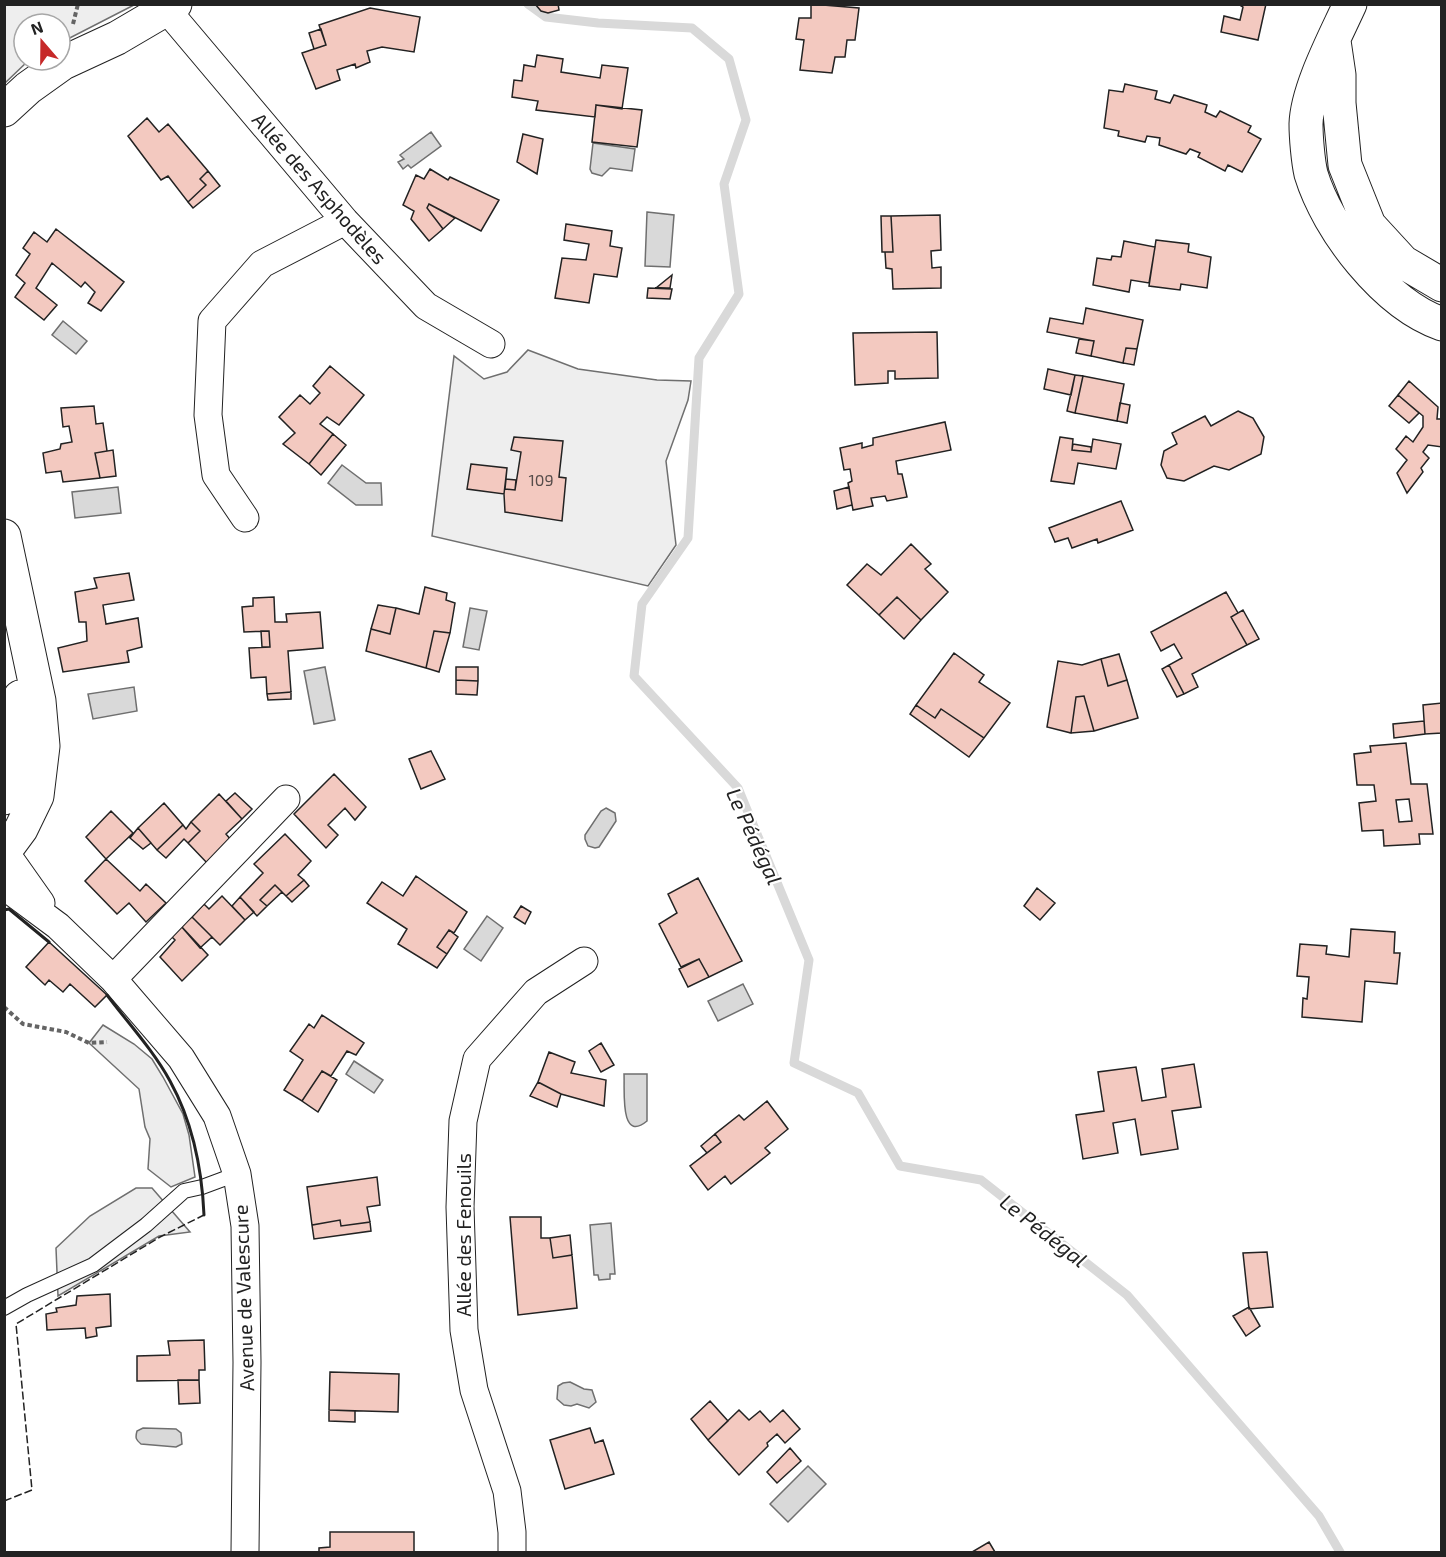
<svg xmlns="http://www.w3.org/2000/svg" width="1446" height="1557" font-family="'Exo 2',sans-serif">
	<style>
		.green { fill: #eee; stroke: #6f6f6f; stroke-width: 1.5 }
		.parking { fill: #ededed; stroke: #6f6f6f; stroke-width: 1.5 }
		.water { fill: #d9d9d9; stroke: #6f6f6f; stroke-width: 1.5 }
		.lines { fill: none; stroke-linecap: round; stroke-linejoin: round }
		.stream { stroke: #d9d9d9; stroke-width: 9 }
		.building { fill: #f3c9c0; stroke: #222; stroke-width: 1.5; fill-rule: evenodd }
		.lane-casing { stroke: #222; stroke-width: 16 }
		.street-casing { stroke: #222; stroke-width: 29 }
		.secondary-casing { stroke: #222; stroke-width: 35 }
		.path { stroke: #646464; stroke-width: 4; stroke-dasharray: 4.5 3; stroke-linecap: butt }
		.lane { stroke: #fff; stroke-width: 14 }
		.street { stroke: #fff; stroke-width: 27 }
		.secondary { stroke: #fff; stroke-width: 33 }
		.fence { stroke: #222; stroke-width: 1.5; stroke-dasharray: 8 3; stroke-linecap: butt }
		.wall { stroke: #222; stroke-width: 3 }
		.labels { text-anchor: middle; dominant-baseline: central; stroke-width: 4.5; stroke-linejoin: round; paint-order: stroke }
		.number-label { font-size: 16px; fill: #564c4a }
		.street-label { font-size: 20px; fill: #222; stroke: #fff }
		.water-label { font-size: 21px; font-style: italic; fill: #222; stroke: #fff }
	</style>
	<rect width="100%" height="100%" fill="#fff"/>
	<path class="green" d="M5,4H134V5L60,43V24H24V60H29L5,83Z
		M528,350L578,369L657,380L691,381L688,400L666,461L676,545L648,586L432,536L454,356L484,379L507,372Z"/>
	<path class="parking" d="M103,1025L134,1044L152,1059L163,1077L183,1114L189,1135L195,1177L171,1187L148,1169L150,1139L145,1127L139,1089L89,1043Z
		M136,1188H152L190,1232L159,1236L58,1296L56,1248L90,1216Z"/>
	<path class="water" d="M431,132L441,146L411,168L408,165L403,169L398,162L404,159L400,155Z
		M593,143L635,149L632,171L610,168L602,176L592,173L590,169Z
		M647,212L674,215L670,267L645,266Z
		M63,321L87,341L76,354L52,335Z
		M342,465L366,483H381L382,505H356L328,483Z
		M118,487L121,513L75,518L72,492Z
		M470,608L487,611L479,650L463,647Z
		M325,667L335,720L314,724L304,671Z
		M134,687L137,711L93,719L88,694Z
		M606,808L615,813L616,821L599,847L595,848L588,846L585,839V835L601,811Z
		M487,916L503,928L481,961L464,949Z
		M743,984L753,1004L718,1021L708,1001Z
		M354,1061L383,1080L374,1093L346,1074Z
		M624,1074H647V1121C619,1144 625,1088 624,1074Z
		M611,1223L615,1274H610V1279L599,1280L598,1275H594L590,1225Z
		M570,1382L584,1389L592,1390L596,1402L589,1408L577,1404L571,1406L564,1405L557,1399L558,1386L563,1383Z
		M143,1428L176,1429L181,1433L182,1444L176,1447L141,1444C136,1440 135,1438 137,1431Z
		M808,1466L826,1484L788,1522L770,1504Z"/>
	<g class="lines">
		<path class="stream" d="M528,4L546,17L598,23L692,28L729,59L746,120L724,184L739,294L699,358L688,538L642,604L634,676L738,788L809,960L794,1063L858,1093L900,1166L981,1180L1127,1295L1319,1516L1340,1552"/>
	</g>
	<path class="building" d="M535,4H558L559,10L548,13L541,11Z
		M811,4L859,8L855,40H847L845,57H835L832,73L800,70L804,40L796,39L799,18H811Z
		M1238,4H1266L1258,40L1221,32L1224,16L1240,20L1243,7Z
		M370,8L420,17L414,52L382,47L367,51L370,62L356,68L355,64L337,70L340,80L316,89L302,53L326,45L319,25Z
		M321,29L326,45L314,49L309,33Z
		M537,55L563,59L561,72L600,78L602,65L628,68L622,109L596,105L595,117L536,110L538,101L512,97L514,80L522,81L524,65L535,67Z
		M1125,84L1157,91L1155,99L1170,103L1174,95L1207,105L1205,112L1216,117L1220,111L1251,126L1248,132L1261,139L1242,172L1228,165L1225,171L1198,157L1200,153L1190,149L1186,154L1159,145L1160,138L1147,136L1145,142L1118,136L1119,131L1104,128L1109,90L1123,92Z
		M596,105L642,110L637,147L592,142Z
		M147,118L159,132L168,124L208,171L200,179L206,185L188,202L168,176L161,180L128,136Z
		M523,134L543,139L537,174L517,162Z
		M430,169L448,180L450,177L499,200L481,231L429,204L427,208L443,229L429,241L411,219L414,211L403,205L416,175L424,179Z
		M208,171L220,186L193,208L188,202L206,185L200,179Z
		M429,204L455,218L443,229L427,208Z
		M940,215L941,250L931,251L932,268L941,267V288L893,289L892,269L886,268L885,252H893L891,216Z
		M881,216H891L893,252H882Z
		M566,224L612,231L610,246L622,248L617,277L594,274L589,303L555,298L562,258L586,260L589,244L564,240Z
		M56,229L124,282L101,311L88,303L95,292L85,282L81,287L52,263L36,288L57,305L44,320L15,297L25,283L16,275L30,254L23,248L34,232L47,242Z
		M1156,240L1189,244L1188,252L1211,257L1207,288L1181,284L1180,290L1149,286Z
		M1124,241L1155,247L1149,283L1131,280L1129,292L1093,285L1097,258L1111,260L1112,256L1121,257Z
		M672,275L670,288H656Z
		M648,288L672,289L670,299L647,298Z
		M1086,308L1143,320L1137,349L1126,348L1123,363L1091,356L1094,341L1047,332L1050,318L1083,324Z
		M937,332L938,378L895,379V371H888V383L855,385L853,333Z
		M1079,339L1094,341L1091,356L1076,353Z
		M1126,348L1137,349L1134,365L1123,363Z
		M330,366L364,395L339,425L327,417L320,424L333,434L309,464L283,444L295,433L279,417L300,395L310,404L320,393L313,386Z
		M1048,369L1075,375L1071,395L1044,389Z
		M1075,375L1083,376L1075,413L1067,411Z
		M1083,376L1124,384L1117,421L1075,413Z
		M1409,381L1438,407L1437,419H1442V447L1428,445L1423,452L1429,458L1421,468L1423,472L1407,493L1397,473L1407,460L1396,449L1406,436L1413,442L1423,427V416L1398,395Z
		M1398,395L1419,413L1409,423L1389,406Z
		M1120,403L1130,405L1127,423L1117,421Z
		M94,406L96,424L103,423L107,451L95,453L100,478L63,482L61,471L46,473L43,453L60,449L61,444L72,442L69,426L63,427L61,408Z
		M1238,411L1253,418L1264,437L1261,454L1229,470L1214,466L1184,481L1167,478L1161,465L1164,451L1177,444L1172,433L1205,416L1211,426Z
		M945,422L951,450L896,461L898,474H902L907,497L887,501L885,496L871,498L873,506L853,510L848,483L852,481L850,469L844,470L840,448L862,443V448L873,445V438Z
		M333,434L346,445L321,475L309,464Z
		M514,437L563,441L559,477L566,478L562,521L505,512L504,494L507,468L505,489L515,490L521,452L511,450Z
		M1060,437L1073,439L1072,450L1091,452L1093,439L1121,444L1116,469L1078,463L1074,484L1051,481Z
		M1073,444L1091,447V452L1072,450Z
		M113,450L116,476L100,478L95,453Z
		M471,464L507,468L504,494L467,489Z
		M506,479L516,480L515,490L505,489Z
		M849,487L852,505L837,509L834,491Z
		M1121,501L1133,530L1098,543L1097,539L1072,548L1068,538L1055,542L1049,528Z
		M911,544L931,564L925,569L948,592L921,620L897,597L879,615L847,585L867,564L881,575Z
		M129,573L134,600L103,605L106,624L138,618L142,647L127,651L129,662L63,672L58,648L87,641L86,622H79L75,592L97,588L94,578Z
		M425,587L447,593L446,600L455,603L450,633L434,631L426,668L366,651L371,629L390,634L396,608L419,614Z
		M1226,592L1238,613L1231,617L1247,645L1192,674L1198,687L1184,694L1169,665L1182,658L1174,644L1161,651L1151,632Z
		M274,597L275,622H287L286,614L320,612L323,648L288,651L291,692L267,694L266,677L251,678L249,648L270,647L269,631L244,632L242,607L253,606V598Z
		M897,597L921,620L904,639L879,615Z
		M378,605L396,608L390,634L371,629Z
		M1243,610L1259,639L1247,645L1231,617Z
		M261,631H269L270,647H262Z
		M434,631L450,633L439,672L426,668Z
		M954,653L984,675L979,682L1010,703L984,738L941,709L935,718L916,705Z
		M1119,654L1127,680L1108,686L1101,659Z
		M1101,659L1108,686L1127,680L1138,718L1094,731L1084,696L1076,697L1071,733L1047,727L1058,661L1082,665Z
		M1169,665L1184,694L1177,697L1162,669Z
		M456,667H478V681L456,680Z
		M456,680L478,681L477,695L456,694Z
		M291,692V699L268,700L267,694Z
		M1084,696L1094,731L1071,733L1076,697Z
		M1442,703V733L1425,734L1423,705Z
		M916,705L935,718L941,709L984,738L969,757L910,714Z
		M1424,721L1425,734L1394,738L1393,724Z
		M1406,743L1411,784H1427L1433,834H1419L1420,844L1384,846L1383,830L1362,831L1359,803L1376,801L1374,785H1357L1354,754L1371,752L1370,746ZM1409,799L1412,821L1399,822L1396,800Z
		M431,751L445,779L421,789L409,759Z
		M334,774L366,807L355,820L345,808L328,825L338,835L326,848L294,814Z
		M235,793L252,809L242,819L226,801Z
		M219,794L242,819L226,834L231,840L208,864L188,843L200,831L191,822Z
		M164,803L183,825L157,850L138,828Z
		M111,811L133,833L106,859L86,837Z
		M191,822L200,831L188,843L184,839L166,858L157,850L183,825L186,829Z
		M138,828L151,843L143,849L130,838Z
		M285,834L311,861L298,875L304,880L286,896L275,885L260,900L267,906L257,916L240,897L263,873L254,864Z
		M106,859L140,891L146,884L166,903L146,922L129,903L117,914L85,881Z
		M416,876L467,912L454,933L449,930L437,947L447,954L437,968L398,944L407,929L367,903L382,882L403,896Z
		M698,878L742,961L709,977L699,959L681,967L659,924L677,913L668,894Z
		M304,880L309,886L292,902L286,896Z
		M275,885L282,892L267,906L260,900Z
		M1037,888L1055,903L1040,920L1024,906Z
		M222,896L245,920L220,945L192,917L204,904L209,909Z
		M240,897L254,912L245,920L232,906Z
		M521,906L531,912L525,924L514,917Z
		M192,917L212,937L200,948L181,926Z
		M181,926L208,955L182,981L160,957L175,940L171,936Z
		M1351,929L1395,932L1394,953H1400L1397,984L1365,981L1362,1022L1302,1017L1303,998L1307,999L1309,977L1297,976L1300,944L1327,946L1326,954L1349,957Z
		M449,930L458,937L447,954L437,947Z
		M49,942L107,995L95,1007L70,984L63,992L49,980L45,985L26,967Z
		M699,959L709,977L688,987L679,969Z
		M322,1015L364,1043L356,1055L347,1051L331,1076L322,1071L302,1101L284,1090L303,1060L290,1051L309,1024L314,1028Z
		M601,1043L614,1065L601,1072L589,1051Z
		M549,1052L575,1062L571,1073L606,1080L604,1106L561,1094L538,1082Z
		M1194,1064L1201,1107L1172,1111L1178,1149L1141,1155L1135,1119L1113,1123L1118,1153L1083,1159L1076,1115L1104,1111L1098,1072L1136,1067L1142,1101L1166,1097L1162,1069Z
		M322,1071L337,1080L318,1112L302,1101Z
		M538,1082L561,1094L557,1107L530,1096Z
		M767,1101L788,1129L765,1148L770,1153L731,1184L725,1176L708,1190L690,1166L721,1142L715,1134L739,1115L744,1120Z
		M715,1134L721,1142L707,1153L701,1146Z
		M377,1177L380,1205L367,1207L370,1222L341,1226L340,1220L312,1225L307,1187Z
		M510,1217H541V1238H550L553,1258L572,1255L577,1308L518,1315Z
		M340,1220L341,1226L370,1222L371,1231L314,1239L312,1225Z
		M570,1235L572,1255L553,1258L550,1238Z
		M1267,1252L1273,1307L1249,1309L1243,1253Z
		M110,1294L111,1326L96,1328L97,1336L86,1338L85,1328L47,1330L46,1314L57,1312L56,1308L76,1305L77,1296Z
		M1249,1307L1260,1326L1246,1336L1233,1316Z
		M204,1340L205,1370H199V1380L137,1381V1356L170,1355L168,1341Z
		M330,1372L399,1374L398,1412L329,1410Z
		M178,1380H199L200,1403L179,1404Z
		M710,1401L728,1421L708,1440L691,1419Z
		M329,1410L355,1411V1422L329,1421Z
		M739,1410L749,1420L760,1411L770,1422L783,1410L800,1429L785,1443L777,1434L767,1443L768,1446L739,1475L708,1440Z
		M590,1428L595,1443L603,1440L614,1474L565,1489L550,1440Z
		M790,1448L801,1461L777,1483L767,1472Z
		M330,1532H414V1552H319V1548L330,1547Z
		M989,1542L995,1552H972Z"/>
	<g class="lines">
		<g class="lane-casing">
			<path id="lane" d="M4,1308L27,1295L93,1265L146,1225L184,1191L202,1187L237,1174"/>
		</g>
		<g class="street-casing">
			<path id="street" d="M167,10L345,221L426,306L491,344
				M245,518L216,475L208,415L212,321L262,264L345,221
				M5,852L41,903
				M4,886L58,926L113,979L181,1058L217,1116L237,1174L245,1226L247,1362L245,1552
				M113,979L286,799
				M512,1552V1532L507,1491L474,1390L464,1330L460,1207L463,1121L477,1059L536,992L584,961"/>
		</g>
		<g class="secondary-casing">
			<path id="secondary" d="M1350,4C1335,37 1307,89 1306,124C1306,137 1308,161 1311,174C1328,230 1385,304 1442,324
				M1334,41L1339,75V103L1345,165L1369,225L1403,262L1442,285
				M4,110L28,88L63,63L117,38L175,4
				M4,536L39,701L43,746L37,796L21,829L4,852
				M4,798C22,769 23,730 20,697"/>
		</g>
		<path class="path" d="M73,24L78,4
			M4,1007L23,1024L66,1032L89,1043L107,1042"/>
		<use href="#lane" class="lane"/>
		<use href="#street" class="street"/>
		<use href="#secondary" class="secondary"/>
		<path class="fence" d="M4,1501L32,1490L16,1324L160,1237L204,1215"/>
		<path class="wall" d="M4,910L9,909L49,942
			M107,995C128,1023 153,1050 170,1081C192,1121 202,1170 204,1215"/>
	</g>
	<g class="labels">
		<g class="number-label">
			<text x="541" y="479">109</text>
		</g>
		<g class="street-label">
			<text transform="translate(320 188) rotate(49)">Allée des Asphodèles</text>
			<text transform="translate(463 1235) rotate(-90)">Allée des Fenouils</text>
			<text transform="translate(243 1298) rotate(-92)">Avenue de Valescure</text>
		</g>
		<g class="water-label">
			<text transform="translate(755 836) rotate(65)">Le Pédégal</text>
			<text transform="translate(1044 1230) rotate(38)">Le Pédégal</text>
		</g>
	</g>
	<rect width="1446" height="1557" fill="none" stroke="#222222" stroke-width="12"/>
	<g transform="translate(42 42) rotate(340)"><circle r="28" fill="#ffffff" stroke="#a7a7a7" stroke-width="1.5"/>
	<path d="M0-4.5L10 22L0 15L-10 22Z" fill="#c62828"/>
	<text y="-9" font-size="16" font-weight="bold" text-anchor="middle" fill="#222222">N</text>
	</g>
</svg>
